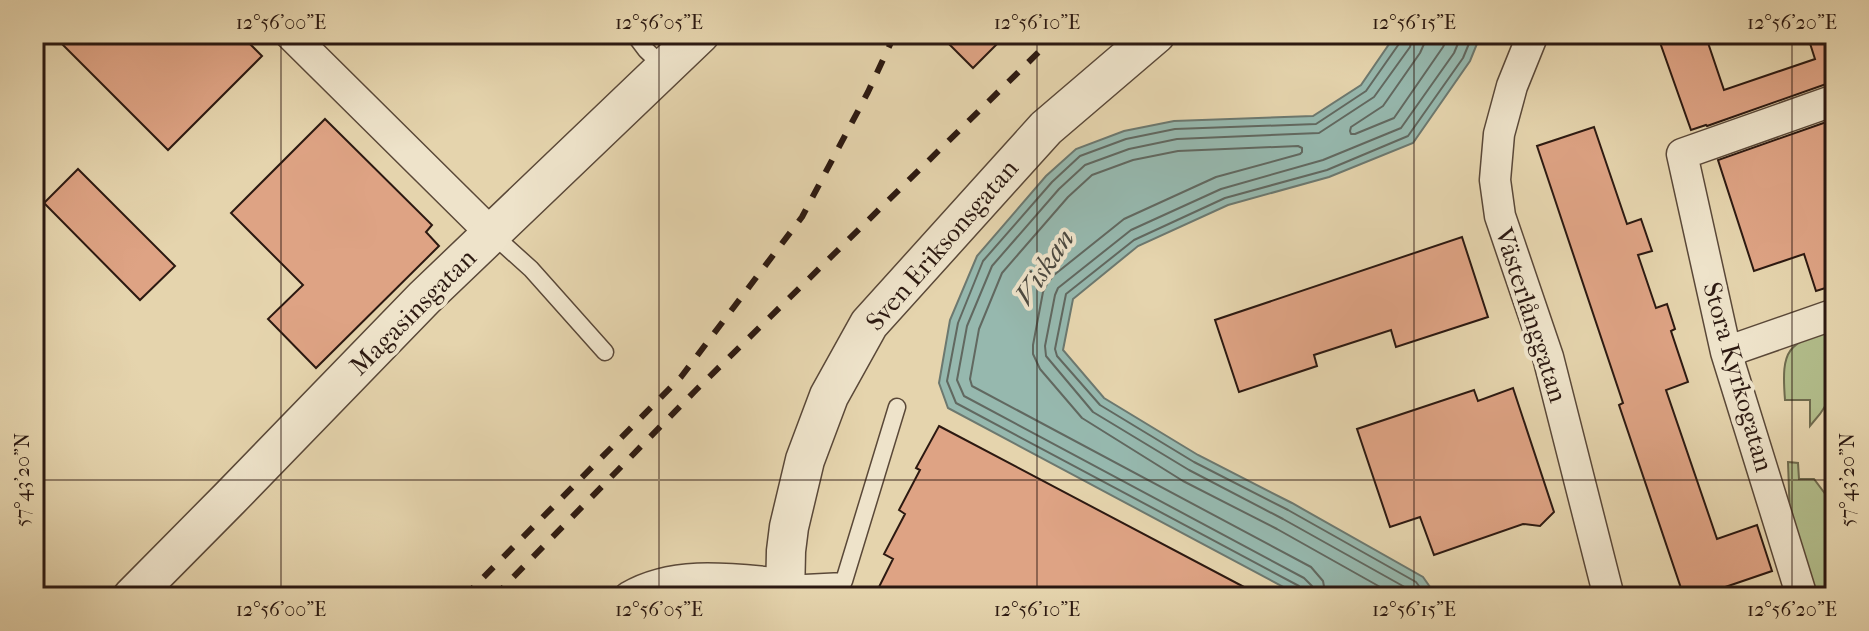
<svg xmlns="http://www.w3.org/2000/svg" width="1869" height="631" font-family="'IM FELL French Canon',serif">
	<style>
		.green { fill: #b2bd8b; stroke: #6f6b4e; stroke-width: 2 }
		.water { fill: #96b8ae; stroke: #6c786f; stroke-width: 2 }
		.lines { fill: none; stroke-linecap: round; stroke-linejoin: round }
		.shore { stroke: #616860; stroke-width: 2 }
		.building { fill: #dea384; stroke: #2c1911; stroke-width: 2 }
		.service-casing { stroke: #5a4838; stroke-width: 19 }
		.minor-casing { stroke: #5a4838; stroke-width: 33 }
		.tertiary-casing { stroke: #5a4838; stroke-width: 41 }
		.service { stroke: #eee3ca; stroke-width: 16 }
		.minor { stroke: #eee3ca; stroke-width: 30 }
		.tertiary { stroke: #eee3ca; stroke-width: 38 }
		.rail { stroke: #2c1911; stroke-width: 6; stroke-dasharray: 14 14; stroke-linecap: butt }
		.ticks { fill: none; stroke: #2c1911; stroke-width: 2; stroke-opacity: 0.45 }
		.labels { text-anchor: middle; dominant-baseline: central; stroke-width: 8; stroke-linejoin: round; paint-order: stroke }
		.street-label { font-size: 26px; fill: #2c1911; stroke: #eee3ca }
		.water-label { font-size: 28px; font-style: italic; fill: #4c4940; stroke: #eee3ca }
		.neatline { fill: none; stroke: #2c1911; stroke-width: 3 }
		.ticks-label { font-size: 20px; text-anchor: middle; fill: #2c1911 }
	</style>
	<rect width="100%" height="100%" fill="#e5d4ad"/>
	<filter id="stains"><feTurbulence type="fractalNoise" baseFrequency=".0025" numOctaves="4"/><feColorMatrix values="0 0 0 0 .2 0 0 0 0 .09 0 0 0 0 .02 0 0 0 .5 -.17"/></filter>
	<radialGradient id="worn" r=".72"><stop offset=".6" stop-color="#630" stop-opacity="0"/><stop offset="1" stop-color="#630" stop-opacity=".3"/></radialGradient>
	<path class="green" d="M1835,327V391L1820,414L1810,426V400H1785C1781,348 1787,344 1835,327Z
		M1788,462L1798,463L1799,479H1814L1835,507V597H1815L1790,518Z"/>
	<path class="water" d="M1396,34H1481L1470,61L1413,143L1329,177L1228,205L1138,246L1073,299L1063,350L1104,398L1198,455L1292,503L1423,577L1437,597H1302L948,408L939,383L950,320L977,256L1046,176L1076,149L1124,131L1174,121L1313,116L1361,85Z"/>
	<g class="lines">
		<path class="shore" d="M1425,34L1424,44L1420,53L1383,106L1351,127L1350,131L1351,134H1355L1394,118L1443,47L1449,34
			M1304,597L1303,591L1299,586L956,403L947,381L958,323L983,261L1052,182L1080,156L1126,139L1175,129L1316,124L1366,91L1401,41L1402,34
			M1314,597L1312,586L1304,578L964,396L957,380L967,326L992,266L1059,189L1085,165L1129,149L1177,139L1319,133L1374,97L1410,47L1413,34
			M1326,597L1323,581L1311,567L972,386L970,379L979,329L1002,273L1068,197L1092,175L1133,160L1178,151L1298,146L1302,148V152L1300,154L1216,177L1124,219L1054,275L1047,284L1043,292L1033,345V354L1040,369L1082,418L1183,481L1277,529L1398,597
			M1415,597L1410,590L1283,519L1189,470L1093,412L1046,356L1045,346L1055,295L1058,288L1131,230L1221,189L1323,160L1401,128L1454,53L1462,34
			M1427,597L1416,582L1288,510L1194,462L1100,405L1057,356L1055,349L1066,294L1134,240L1225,198L1327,170L1408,136L1463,58L1473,34"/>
	</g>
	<path class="building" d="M52,34H240L262,56L168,150Z
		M939,34H1007L973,68Z
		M1657,34H1705L1724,90L1815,59L1807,34H1835V82L1829,83L1707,126L1706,125L1691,130Z
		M325,119L432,225L426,232L439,246L316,368L268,319L303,285L231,213Z
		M1835,119V285L1816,291L1804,254L1754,271L1718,160Z
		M1594,127L1627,224L1641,219L1652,251L1638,255L1656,308L1667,304L1675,329L1671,331L1688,382L1666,390L1717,539L1757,525L1772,571L1696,597H1684L1619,405L1623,403L1537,146Z
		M78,169L175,266L140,300L44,203Z
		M1462,237L1488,317L1396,347L1391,330L1314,355L1317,366L1239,392L1215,320Z
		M1513,388L1554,512L1540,526L1523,524L1434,555L1420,517L1390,527L1357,429L1474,390L1478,401Z
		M939,426L1263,597H874L893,559L884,554L905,514L899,510L920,470L916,468Z"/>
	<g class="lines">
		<g class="service-casing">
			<path id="service" d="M634,34L646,50L665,68
				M492,234L531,269L605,352
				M785,584L844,581L897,407"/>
		</g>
		<g class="minor-casing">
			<path id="minor" d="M290,34L492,234
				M1533,34L1512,86L1499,134L1495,180L1500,216L1548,357L1609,597
				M1726,352L1835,314
				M629,597C675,570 733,579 785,584
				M1802,597L1726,352L1682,154L1835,100"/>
		</g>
		<g class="tertiary-casing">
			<path id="tertiary" d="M132,597L230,498L424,298L700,34
				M785,597L786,551L789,527L805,460L829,396L869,324L1046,128L1156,34"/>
		</g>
		<use href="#service" class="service"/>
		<use href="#minor" class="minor"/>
		<use href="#tertiary" class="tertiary"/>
		<path class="rail" d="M464,597L681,377L802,217L868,92L895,34
			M494,597L696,390L1057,34"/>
	</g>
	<path class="ticks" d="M281,34V597M659,34V597M1037,34V597M1414,34V597M1792,34V597M34,480H1835"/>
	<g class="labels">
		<g class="street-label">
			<text transform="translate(942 245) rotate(-49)">Sven Eriksonsgatan</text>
			<text transform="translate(413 312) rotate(-45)">Magasinsgatan</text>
			<text transform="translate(1531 315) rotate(72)">Västerlånggatan</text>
			<text transform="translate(1738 377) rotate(74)">Stora Kyrkogatan</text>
		</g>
		<g class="water-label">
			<text transform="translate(1044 267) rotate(-56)">Viskan</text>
		</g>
	</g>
	<rect width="1869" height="631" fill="none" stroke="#e5d4ad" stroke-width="88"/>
	<rect x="44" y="44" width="1781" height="543" class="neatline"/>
	<g class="ticks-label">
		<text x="281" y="29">12°56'00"E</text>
		<text x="659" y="29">12°56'05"E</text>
		<text x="1037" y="29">12°56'10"E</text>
		<text x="1414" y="29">12°56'15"E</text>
		<text x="1792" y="29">12°56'20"E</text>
		<text transform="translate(22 480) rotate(-90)" y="7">57°43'20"N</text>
		<text transform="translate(1847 480) rotate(-90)" y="7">57°43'20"N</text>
		<text x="281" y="616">12°56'00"E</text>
		<text x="659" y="616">12°56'05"E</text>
		<text x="1037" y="616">12°56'10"E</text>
		<text x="1414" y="616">12°56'15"E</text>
		<text x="1792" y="616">12°56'20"E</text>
	</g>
	<rect width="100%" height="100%" filter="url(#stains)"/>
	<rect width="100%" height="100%" fill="url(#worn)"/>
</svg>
